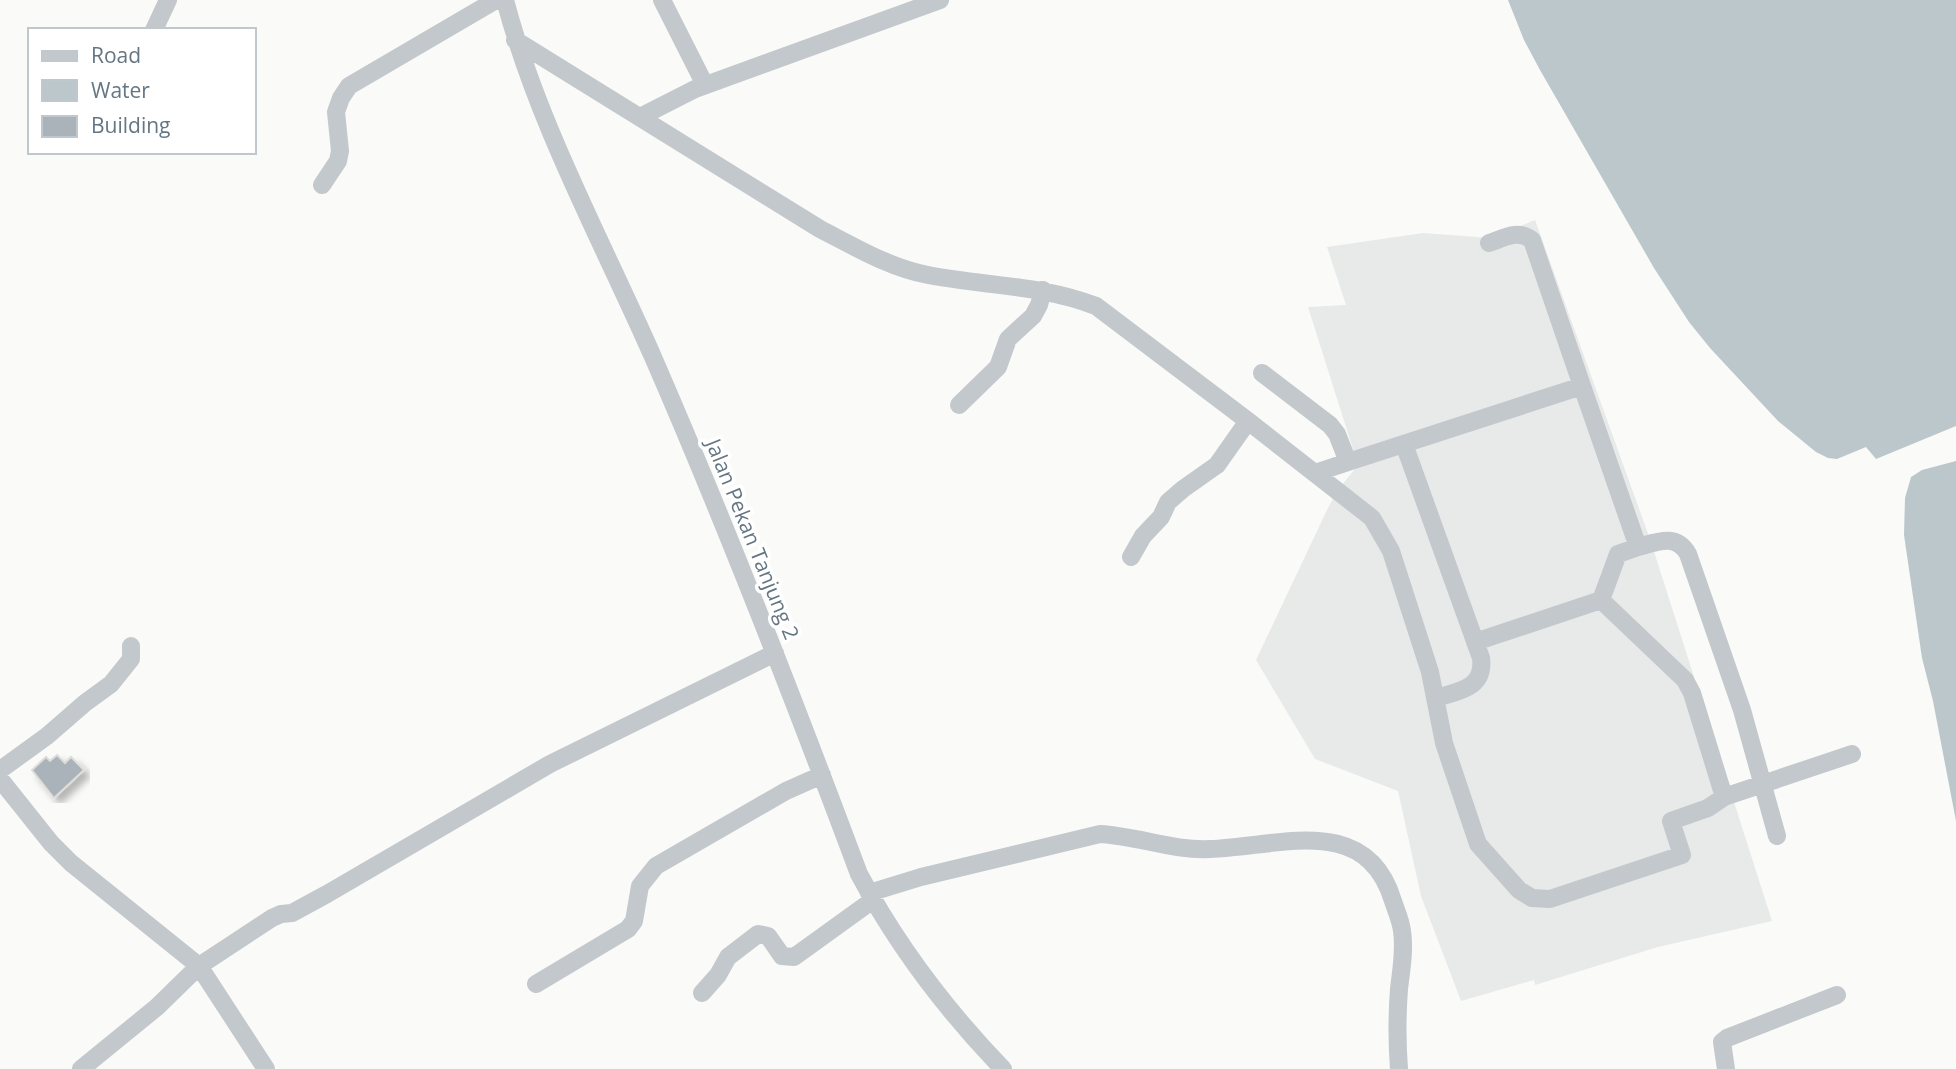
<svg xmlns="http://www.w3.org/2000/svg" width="1956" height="1069" font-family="'Open Sans',sans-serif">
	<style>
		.built { fill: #e8e9e9 }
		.water { fill: #bbc7cb }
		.building { fill: #aab3b9; stroke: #dcdcda; stroke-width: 2; filter: url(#shadow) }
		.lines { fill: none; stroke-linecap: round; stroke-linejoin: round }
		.minor { stroke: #c3c8cc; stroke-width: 18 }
		.labels { text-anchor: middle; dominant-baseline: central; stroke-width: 7; stroke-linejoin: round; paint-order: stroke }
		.street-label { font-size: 21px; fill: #657683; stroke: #fff }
	</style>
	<defs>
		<filter id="shadow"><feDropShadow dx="6" dy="6" stdDeviation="3.5" flood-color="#0004"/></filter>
	</defs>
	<rect width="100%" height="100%" fill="#fafaf8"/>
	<path class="built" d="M1535,220L1650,539L1772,921L1658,947L1535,985L1534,980L1461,1001L1421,896L1398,791L1315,759L1256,660L1327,510L1337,491L1358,465L1308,307L1346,305L1327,247L1423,233L1491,238Z"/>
	<path class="water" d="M1508,0H1956V426L1876,459L1866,447L1837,459L1828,458L1816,452L1778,421L1710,348L1689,322L1654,268L1540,70L1524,40Z
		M1956,461V821L1933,701L1922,658L1904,535L1905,498L1911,477L1922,470Z"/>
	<path class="building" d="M57,755L65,763L71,757L84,770L54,798L32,770L46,757L50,761Z"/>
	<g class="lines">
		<path class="minor" d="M505,0C537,122 602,241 653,357C727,527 794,700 859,874C897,945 947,1011 1003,1069
			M662,0L705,85
			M154,30L168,0
			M515,40L820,229C855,247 890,268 928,275C985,286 1042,285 1096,306L1248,421L1372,518L1391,551L1430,672L1444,743L1478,844L1519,890L1532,898L1550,899L1682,855L1671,821L1708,808L1724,797L1852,754
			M640,117L695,89L940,0
			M322,185L338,161L340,151L336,112L341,98L349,86L496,0
			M1262,373L1330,425L1337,434L1348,462L1315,473
			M1582,386L1638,547L1618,554L1601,600
			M959,405L998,367L1008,339L1033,316L1039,305L1043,290
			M1404,444L1481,658C1485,688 1459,691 1436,698
			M1348,462L1582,386L1532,240C1518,229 1504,238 1489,243
			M1638,547C1657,542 1676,533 1688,554L1742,710L1777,836
			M1131,557L1143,536L1161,517L1168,502L1183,489L1217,465L1248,421
			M1601,600L1685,680L1692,693L1724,797
			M1475,642L1601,600
			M0,770L47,736L85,703L111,684L131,659V646
			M0,779L51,843L71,863L199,966L266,1069
			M869,893L921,877L1100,834C1137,836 1174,851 1210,849C1278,847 1366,812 1393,901C1396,910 1401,921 1402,931C1405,950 1401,971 1399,989C1397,1016 1397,1043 1399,1069
			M536,984L628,929L634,921L640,886L656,866L786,791L822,775
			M702,993L718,975L728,957L758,934L768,936L782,956L794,957L873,900
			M81,1069L157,1007L199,966L272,918L281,914L292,913L327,894L550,764L775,653
			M1726,1069L1722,1042L1727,1038L1837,995"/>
	</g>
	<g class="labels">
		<g class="street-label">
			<text transform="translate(753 539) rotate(68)">Jalan Pekan Tanjung 2</text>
		</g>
	</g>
	<rect x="28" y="28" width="228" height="126" fill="#ffffff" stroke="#c1c8cd" stroke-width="2"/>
	<rect x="42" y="51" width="35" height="10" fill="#c3c8cc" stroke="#c1c8cd" stroke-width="2"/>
	<text x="91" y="63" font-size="21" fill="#657683">Road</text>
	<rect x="42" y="80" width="35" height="21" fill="#bbc7cb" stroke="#c1c8cd" stroke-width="2"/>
	<text x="91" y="98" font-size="21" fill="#657683">Water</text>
	<rect x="42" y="116" width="35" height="21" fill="#aab3b9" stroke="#c1c8cd" stroke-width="2"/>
	<text x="91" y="133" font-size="21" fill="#657683">Building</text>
</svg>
